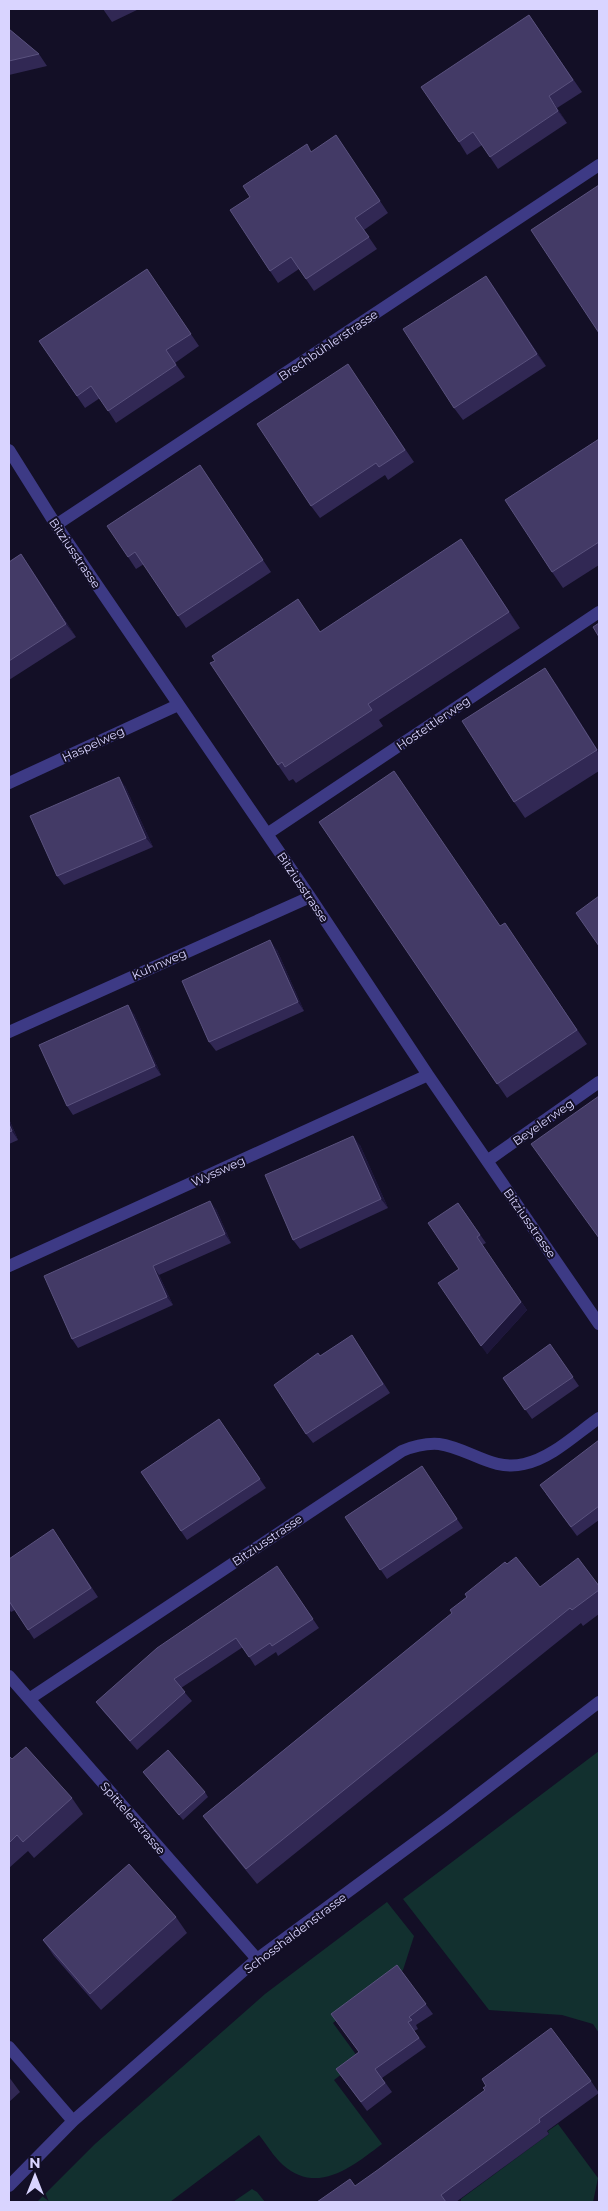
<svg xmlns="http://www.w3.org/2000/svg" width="608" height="2211" font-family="Montserrat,sans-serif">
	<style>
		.green { fill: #12302f }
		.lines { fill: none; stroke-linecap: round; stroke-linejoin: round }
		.minor { stroke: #3d3a85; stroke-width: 12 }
		.wall { fill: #312854 }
		.shaded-wall { fill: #1d163a }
		.building { fill: #433a66; stroke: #5a527e }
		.labels { text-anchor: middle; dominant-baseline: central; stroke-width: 4; stroke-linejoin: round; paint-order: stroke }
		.street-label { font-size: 12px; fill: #d9d4ff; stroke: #130f26 }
	</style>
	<rect width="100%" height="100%" fill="#130f26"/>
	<path class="green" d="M599,1751V2033L593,2024L562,2015L489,2010L403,1899Z
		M387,1902L414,1936L403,1970L333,2023L360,2060L334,2080L382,2144C354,2165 318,2196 283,2165C274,2157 267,2145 259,2135L170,2202H37L95,2144L265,1994Z
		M558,2124L598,2178L593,2202H461V2199L549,2134L548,2131Z
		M252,2189L257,2192L265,2202H233Z"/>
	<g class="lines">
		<path class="minor" d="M9,450L56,525L310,897L428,1075L599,1324
			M56,525L599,165
			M9,783L178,705
			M267,834L599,612
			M9,1032L310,897
			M487,1161L599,1082
			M9,1266L428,1075
			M9,1676L257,1959
			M29,1699L402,1451C414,1446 426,1443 439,1444C469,1448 493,1472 524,1464C552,1458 576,1434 599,1418
			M9,2047L73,2121
			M9,2186L73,2121L257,1959L448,1818L599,1702"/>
	</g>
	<path class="wall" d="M103,9H139L112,22Z
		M529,15L582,92L557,108L567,123L498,169L482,145L467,155L459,142Z
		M9,29L39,54L47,66L9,75Z
		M336,135L388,213L364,230L377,249L314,291L299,269L278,283L270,271L250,197L312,152Z
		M147,269L199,346L175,363L185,377L116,423L100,398L85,408L39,341Z
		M486,276L546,366L463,420L454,408Z
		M356,377L414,462L388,480L385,475L320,518L311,506Z
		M599,439V565L563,588L552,572Z
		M200,465L271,572L186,628L144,564L136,569L128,557Z
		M21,554L76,637L9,680V562Z
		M472,555L520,628L379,720L383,726L296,783L293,779L289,781L278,765L320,632Z
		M556,684L599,752V771L525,818L514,802Z
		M125,786L153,847L64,885L57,876Z
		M319,822L500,926L505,923L587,1044L507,1098Z
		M277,950L304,1011L216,1051L209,1042Z
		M134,1014L161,1075L73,1115L67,1106Z
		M9,1119L18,1140L9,1144Z
		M360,1145L388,1208L300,1249L293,1240Z
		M458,1203L486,1243L482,1245L527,1310L487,1354L459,1269Z
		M216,1209L231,1243L159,1275L173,1305L78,1348L72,1339Z
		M352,1335L390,1393L313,1443L306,1434L320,1356Z
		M550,1344L579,1386L532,1419L503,1378Z
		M219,1419L266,1488L187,1540L141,1472Z
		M599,1440V1520L577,1536L546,1494Z
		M422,1466L463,1528L387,1579L345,1517Z
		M59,1538L98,1597L34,1639L15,1610L11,1612L9,1609V1559Z
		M507,1564L540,1587L599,1586V1614L583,1626L581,1623L257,1884L214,1831L203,1816L452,1613Z
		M277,1566L319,1628L278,1656L276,1652L255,1666L243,1647L181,1688L192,1701L137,1750L103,1711L96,1702Z
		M9,1758L72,1798L83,1814L34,1858L28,1851L9,1868Z
		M143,1772L205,1792L208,1797L183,1820Z
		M176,1917L187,1933L101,2010L54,1956L43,1940Z
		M397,1965L433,2014L416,2025L418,2029L414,2031L426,2047L382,2078L392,2092L367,2111L336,2069L359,2052Z
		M9,2077L20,2092L9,2102Z
		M591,2081L599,2093L547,2131L549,2134L456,2202H317L355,2186Z"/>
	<path class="shaded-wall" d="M549,96L567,123L558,111Z
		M486,276L495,288L546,366L537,354Z
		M461,539L472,555L520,628L509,612Z
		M21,554L30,567L76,637L66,624Z
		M545,668L556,684L599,752V754Z
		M119,777L125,786L153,847L146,838Z
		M270,940L277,950L304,1011L298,1002Z
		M128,1005L134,1014L161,1075L155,1066Z
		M9,1119L18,1140L12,1131L9,1124Z
		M353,1136L360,1145L388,1208L381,1199Z
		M210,1201L216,1209L231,1243L225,1234Z
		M477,1237L527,1310L487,1354L481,1346Z
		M153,1266L159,1275L173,1305L167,1297Z"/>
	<path class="building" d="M529,15L573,80L549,96L558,111L490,157L473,132L459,142L421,87Z
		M9,29L39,54L9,61Z
		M336,135L380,201L355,218L369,237L306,279L291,257L270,271L230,210L250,197L243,186L307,144L311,152Z
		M599,185V333L531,230Z
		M147,269L191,334L166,350L176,365L108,411L91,386L77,396L39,341Z
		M486,276L537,354L454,408L403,329Z
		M348,364L405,450L379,467L376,463L311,506L257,424Z
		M599,439V542L552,572L505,500Z
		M200,465L263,560L178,616L135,552L128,557L107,526Z
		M461,539L509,612L368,704L372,710L285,767L282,762L278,765L210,663L215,661L212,656L298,599L320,632Z
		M21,554L66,624L9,661V562Z
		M599,623V637L593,627Z
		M545,668L597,750L514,802L462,721Z
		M394,771L500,926L505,923L577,1030L497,1084L319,822Z
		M119,777L146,838L57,876L30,816Z
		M599,896V946L576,913Z
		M270,940L298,1002L209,1042L182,981Z
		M128,1005L155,1066L67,1106L39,1045Z
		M599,1096V1238L531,1144Z
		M9,1124L12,1131L9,1132Z
		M353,1136L381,1199L293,1240L265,1175Z
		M210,1201L225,1234L153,1266L167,1297L72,1339L44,1276Z
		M458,1203L480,1235L477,1237L521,1302L481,1346L438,1283L459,1269L428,1223Z
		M352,1335L383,1384L306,1434L274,1385L318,1353L320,1356Z
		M550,1344L573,1377L525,1410L503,1378Z
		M219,1419L260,1479L181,1531L141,1472Z
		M599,1440V1506L571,1527L540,1485Z
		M422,1466L457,1519L380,1570L345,1517Z
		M53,1529L91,1588L28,1630L9,1601V1559Z
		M516,1557L540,1587L578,1558L599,1586V1590L572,1610L570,1608L246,1869L203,1816L452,1613L450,1610L467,1597L465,1594L505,1562L507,1564Z
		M277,1566L313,1619L272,1646L270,1643L249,1657L236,1638L174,1679L185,1692L130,1741L96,1702L157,1648Z
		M26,1747L72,1798L23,1842L17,1835L9,1843V1758L10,1757L12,1759Z
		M168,1750L205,1792L179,1815L143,1772Z
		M129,1864L176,1917L90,1994L43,1940Z
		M397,1965L426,2004L409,2017L412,2020L408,2022L419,2038L375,2069L385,2083L361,2102L336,2069L359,2052L331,2014Z
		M551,2028L591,2081L539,2119L540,2122L441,2195L446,2202H317L350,2179L355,2186L379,2169L485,2090L483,2088L486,2086L482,2079Z"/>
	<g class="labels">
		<g class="street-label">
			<text transform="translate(328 345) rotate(-34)">Brechbühlerstrasse</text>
			<text transform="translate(75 553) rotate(56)">Bitziusstrasse</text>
			<text transform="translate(433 723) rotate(-34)">Hostettlerweg</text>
			<text transform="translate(93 744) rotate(-25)">Haspelweg</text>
			<text transform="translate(303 887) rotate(56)">Bitziusstrasse</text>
			<text transform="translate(159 964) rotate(-24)">Kuhnweg</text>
			<text transform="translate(543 1122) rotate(-35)">Beyelerweg</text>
			<text transform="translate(218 1171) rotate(-24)">Wyssweg</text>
			<text transform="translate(530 1223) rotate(55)">Bitziusstrasse</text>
			<text transform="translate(267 1540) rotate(-34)">Bitziusstrasse</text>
			<text transform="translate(133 1818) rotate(49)">Spittelerstrasse</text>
			<text transform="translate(295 1933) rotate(-37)">Schosshaldenstrasse</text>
		</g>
	</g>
	<rect width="608" height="2211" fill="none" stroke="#d9d4ff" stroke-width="20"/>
	<g transform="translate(35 2176)" stroke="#130f26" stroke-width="4" paint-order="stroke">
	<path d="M0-4L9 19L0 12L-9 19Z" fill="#d9d4ff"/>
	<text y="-8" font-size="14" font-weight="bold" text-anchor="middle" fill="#d9d4ff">N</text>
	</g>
</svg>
